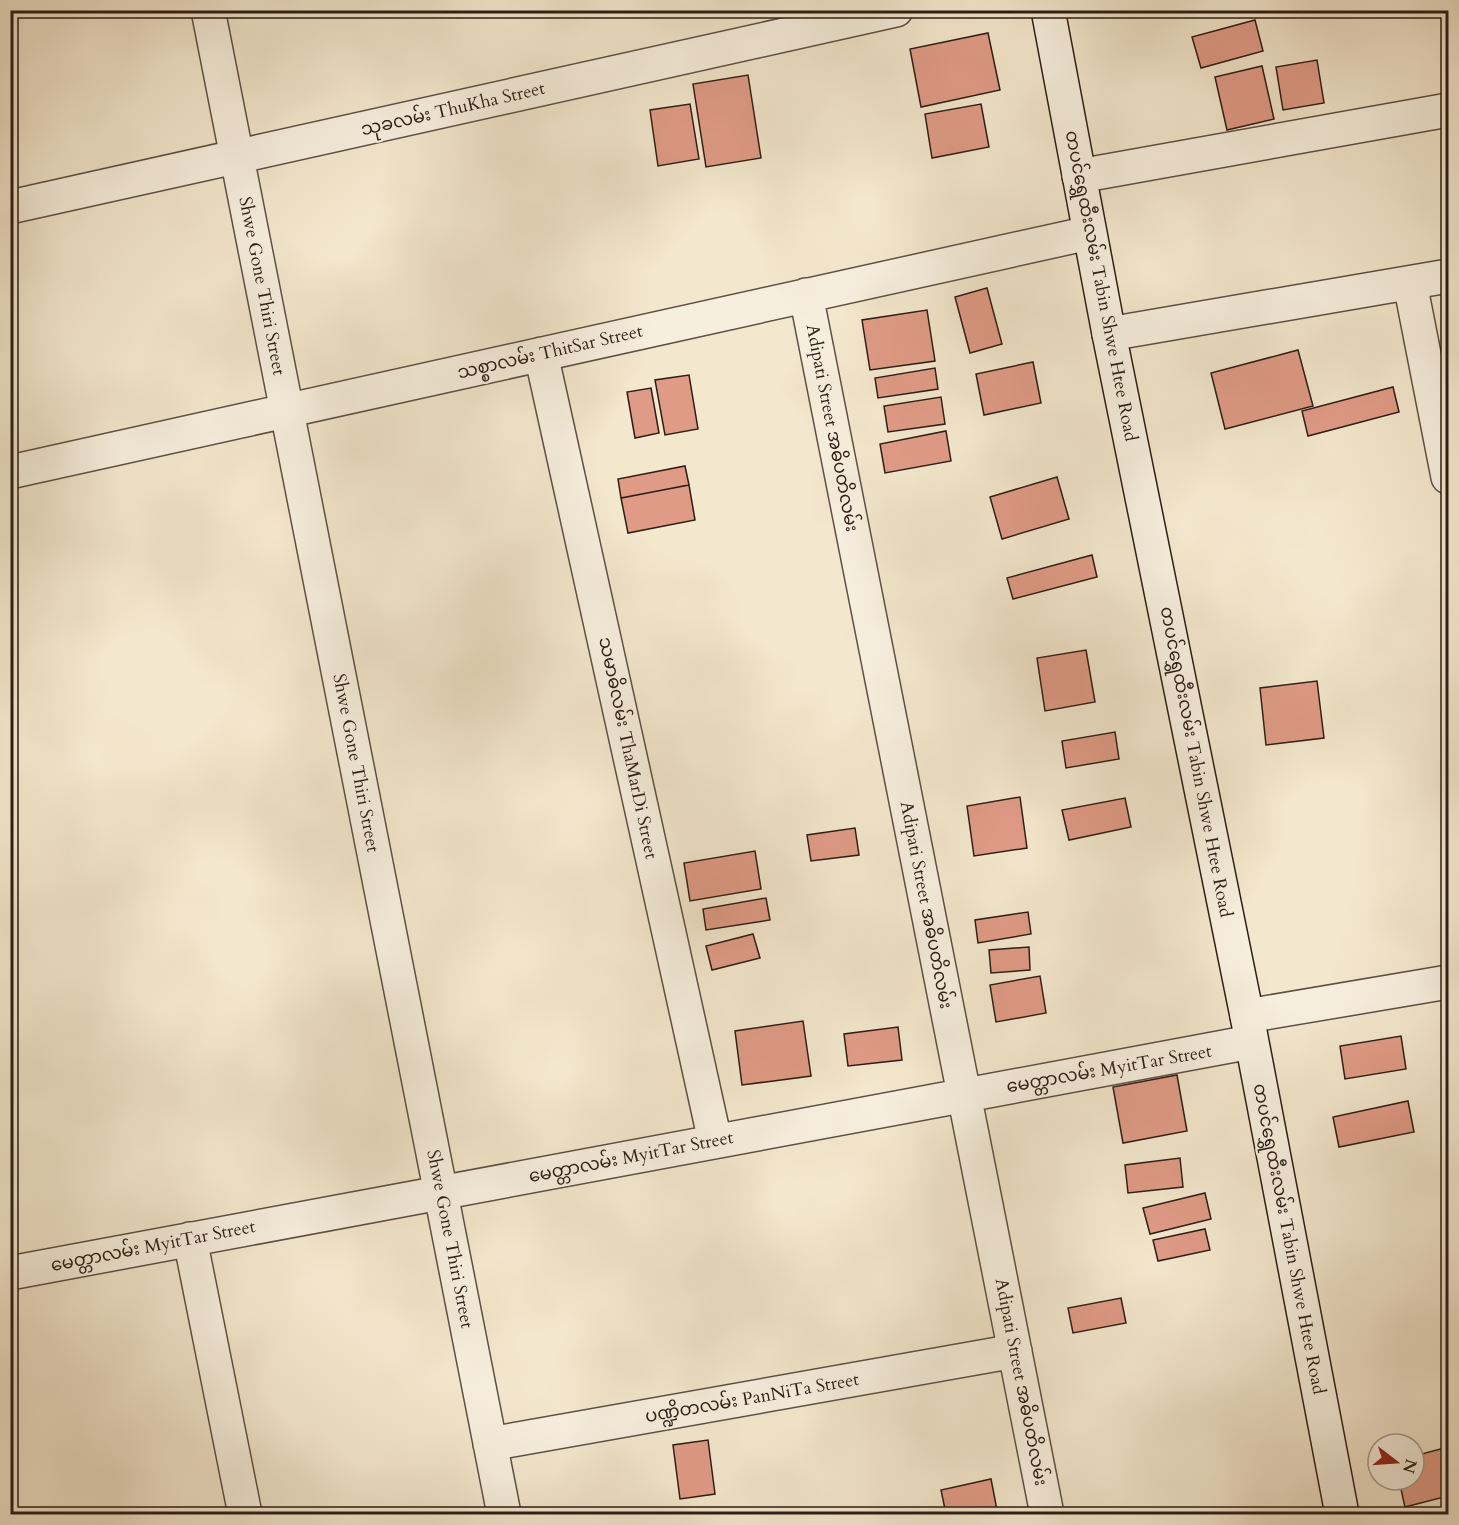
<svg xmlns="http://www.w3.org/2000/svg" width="1459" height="1525" font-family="Cardo,'Noto Sans Myanmar',serif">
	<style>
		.building { fill: #e09b86; stroke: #2c1d16; stroke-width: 1.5 }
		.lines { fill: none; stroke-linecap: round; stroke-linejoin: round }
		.street-casing { stroke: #5e5044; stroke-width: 36 }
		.secondary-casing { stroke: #2c1d16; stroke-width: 36 }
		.street { stroke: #f7efde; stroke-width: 33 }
		.secondary { stroke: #f7efde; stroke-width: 33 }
		.labels { text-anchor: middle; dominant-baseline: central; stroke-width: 4.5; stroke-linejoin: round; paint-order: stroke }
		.street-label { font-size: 18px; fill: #2c1d16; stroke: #f7efde }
	</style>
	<rect width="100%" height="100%" fill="#f3e7cd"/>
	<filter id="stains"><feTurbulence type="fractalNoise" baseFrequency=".00333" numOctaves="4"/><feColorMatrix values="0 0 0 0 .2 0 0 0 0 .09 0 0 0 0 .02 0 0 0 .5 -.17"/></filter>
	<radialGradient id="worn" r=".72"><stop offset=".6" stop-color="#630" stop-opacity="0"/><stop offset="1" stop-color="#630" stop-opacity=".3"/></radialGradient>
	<path class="building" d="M694,10H711L695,15Z
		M1255,20L1263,51L1201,68L1192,37Z
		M988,33L1000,90L921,107L910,49Z
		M1317,60L1324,103L1283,110L1276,67Z
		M1262,66L1274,119L1227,130L1215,77Z
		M748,75L761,158L706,167L693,84Z
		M690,104L699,159L658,166L650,110Z
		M981,104L989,147L932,158L925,114Z
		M987,288L1002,344L970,353L955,297Z
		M927,310L935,361L870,370L862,320Z
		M1298,350L1313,406L1225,429L1211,373Z
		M1033,362L1041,403L984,415L976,374Z
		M935,368L938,389L878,398L875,378Z
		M689,375L698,429L665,435L655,380Z
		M1393,387L1399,412L1308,436L1302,411Z
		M651,388L659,433L635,438L627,392Z
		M941,397L945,424L888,432L884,406Z
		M946,431L951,461L885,473L880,444Z
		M685,466L689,485L621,498L618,479Z
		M1057,477L1069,519L1002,539L990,497Z
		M689,485L695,520L628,533L621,498Z
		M1092,555L1097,577L1013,599L1007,578Z
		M1086,650L1095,702L1045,711L1037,658Z
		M1317,681L1324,738L1266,745L1260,688Z
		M1115,732L1119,759L1066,768L1062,741Z
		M1020,797L1027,848L974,856L967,806Z
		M1125,798L1131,827L1069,840L1062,810Z
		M855,828L859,855L811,861L807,835Z
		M755,851L761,889L690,901L684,863Z
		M766,898L770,920L706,930L703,909Z
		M1028,912L1031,934L978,943L975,920Z
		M753,934L760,958L712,970L706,946Z
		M1029,947L1030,970L991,973L989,950Z
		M1040,976L1046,1013L996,1022L990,985Z
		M803,1021L811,1076L742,1085L735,1031Z
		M898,1027L902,1060L848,1066L844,1034Z
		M1401,1036L1406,1069L1345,1079L1340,1046Z
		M1177,1075L1187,1131L1123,1143L1113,1087Z
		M1408,1101L1414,1132L1339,1147L1333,1117Z
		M1180,1158L1183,1187L1128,1193L1125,1165Z
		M1205,1193L1211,1219L1150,1234L1143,1208Z
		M1205,1229L1210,1250L1158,1261L1153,1240Z
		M1121,1298L1126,1323L1073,1333L1068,1308Z
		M708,1440L715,1494L680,1499L673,1445Z
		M1448,1447V1496L1405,1507L1399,1480H1414V1456Z
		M991,1479L997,1510L973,1514H946L941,1490Z"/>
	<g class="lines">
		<g class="street-casing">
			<path id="street" d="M208,10L504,1514
				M1079,176L1448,110
				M10,207L896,10
				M1410,283L1448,477
				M806,295L1047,1514
				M1109,334L1448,276
				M541,354L715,1141
				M10,472L1089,233
				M1247,1016L1448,982
				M190,1239L245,1514
				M10,1273L1251,1042
				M490,1444L1015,1351"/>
		</g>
		<g class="secondary-casing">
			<path id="secondary" d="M1048,10L1109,334L1247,1016L1342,1514"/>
		</g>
		<use href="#street" class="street"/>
		<use href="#secondary" class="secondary"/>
	</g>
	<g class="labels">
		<g class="street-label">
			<text transform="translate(453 109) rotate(-13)">သုခလမ်း ThuKha Street</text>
			<text transform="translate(262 286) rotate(79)">Shwe Gone Thiri Street</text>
			<text transform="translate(1101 286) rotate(79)">တပင်ရွှေထီးလမ်း Tabin Shwe Htee Road</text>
			<text transform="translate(550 352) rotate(-13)">သစ္စာလမ်း ThitSar Street</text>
			<text transform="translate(832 428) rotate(79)">Adipati Street အဓိပတိလမ်း</text>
			<text transform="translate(628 748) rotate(78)">သမာဓိလမ်း ThaMarDi Street</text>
			<text transform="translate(1196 762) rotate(79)">တပင်ရွှေထီးလမ်း Tabin Shwe Htee Road</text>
			<text transform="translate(356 763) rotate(79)">Shwe Gone Thiri Street</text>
			<text transform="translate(926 905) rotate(79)">Adipati Street အဓိပတိလမ်း</text>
			<text transform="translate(1109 1069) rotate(-10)">မေတ္တာလမ်း MyitTar Street</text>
			<text transform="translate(631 1157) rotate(-11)">မေတ္တာလမ်း MyitTar Street</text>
			<text transform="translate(450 1239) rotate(79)">Shwe Gone Thiri Street</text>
			<text transform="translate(1289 1239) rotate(79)">တပင်ရွှေထီးလမ်း Tabin Shwe Htee Road</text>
			<text transform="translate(153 1246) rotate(-11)">မေတ္တာလမ်း MyitTar Street</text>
			<text transform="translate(1021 1382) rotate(79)">Adipati Street အဓိပတိလမ်း</text>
			<text transform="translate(752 1398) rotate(-10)">ပဏ္ဍိတလမ်း PanNiTa Street</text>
		</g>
	</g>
	<rect width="1459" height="1525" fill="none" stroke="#f3e7cd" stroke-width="36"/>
	<rect x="12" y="12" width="1435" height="1501" fill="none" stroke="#2c1d16" stroke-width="3"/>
	<rect x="18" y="18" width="1423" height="1489" fill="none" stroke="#2c1d16" stroke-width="1.5"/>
	<g transform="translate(1396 1462) rotate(107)"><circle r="28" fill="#f7efde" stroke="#a69b8e" stroke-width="1.5"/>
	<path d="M0-4.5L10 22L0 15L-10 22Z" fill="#8f2418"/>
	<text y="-9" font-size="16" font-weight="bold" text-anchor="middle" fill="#2c1d16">N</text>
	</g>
	<rect width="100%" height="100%" filter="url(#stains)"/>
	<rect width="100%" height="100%" fill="url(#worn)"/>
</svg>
